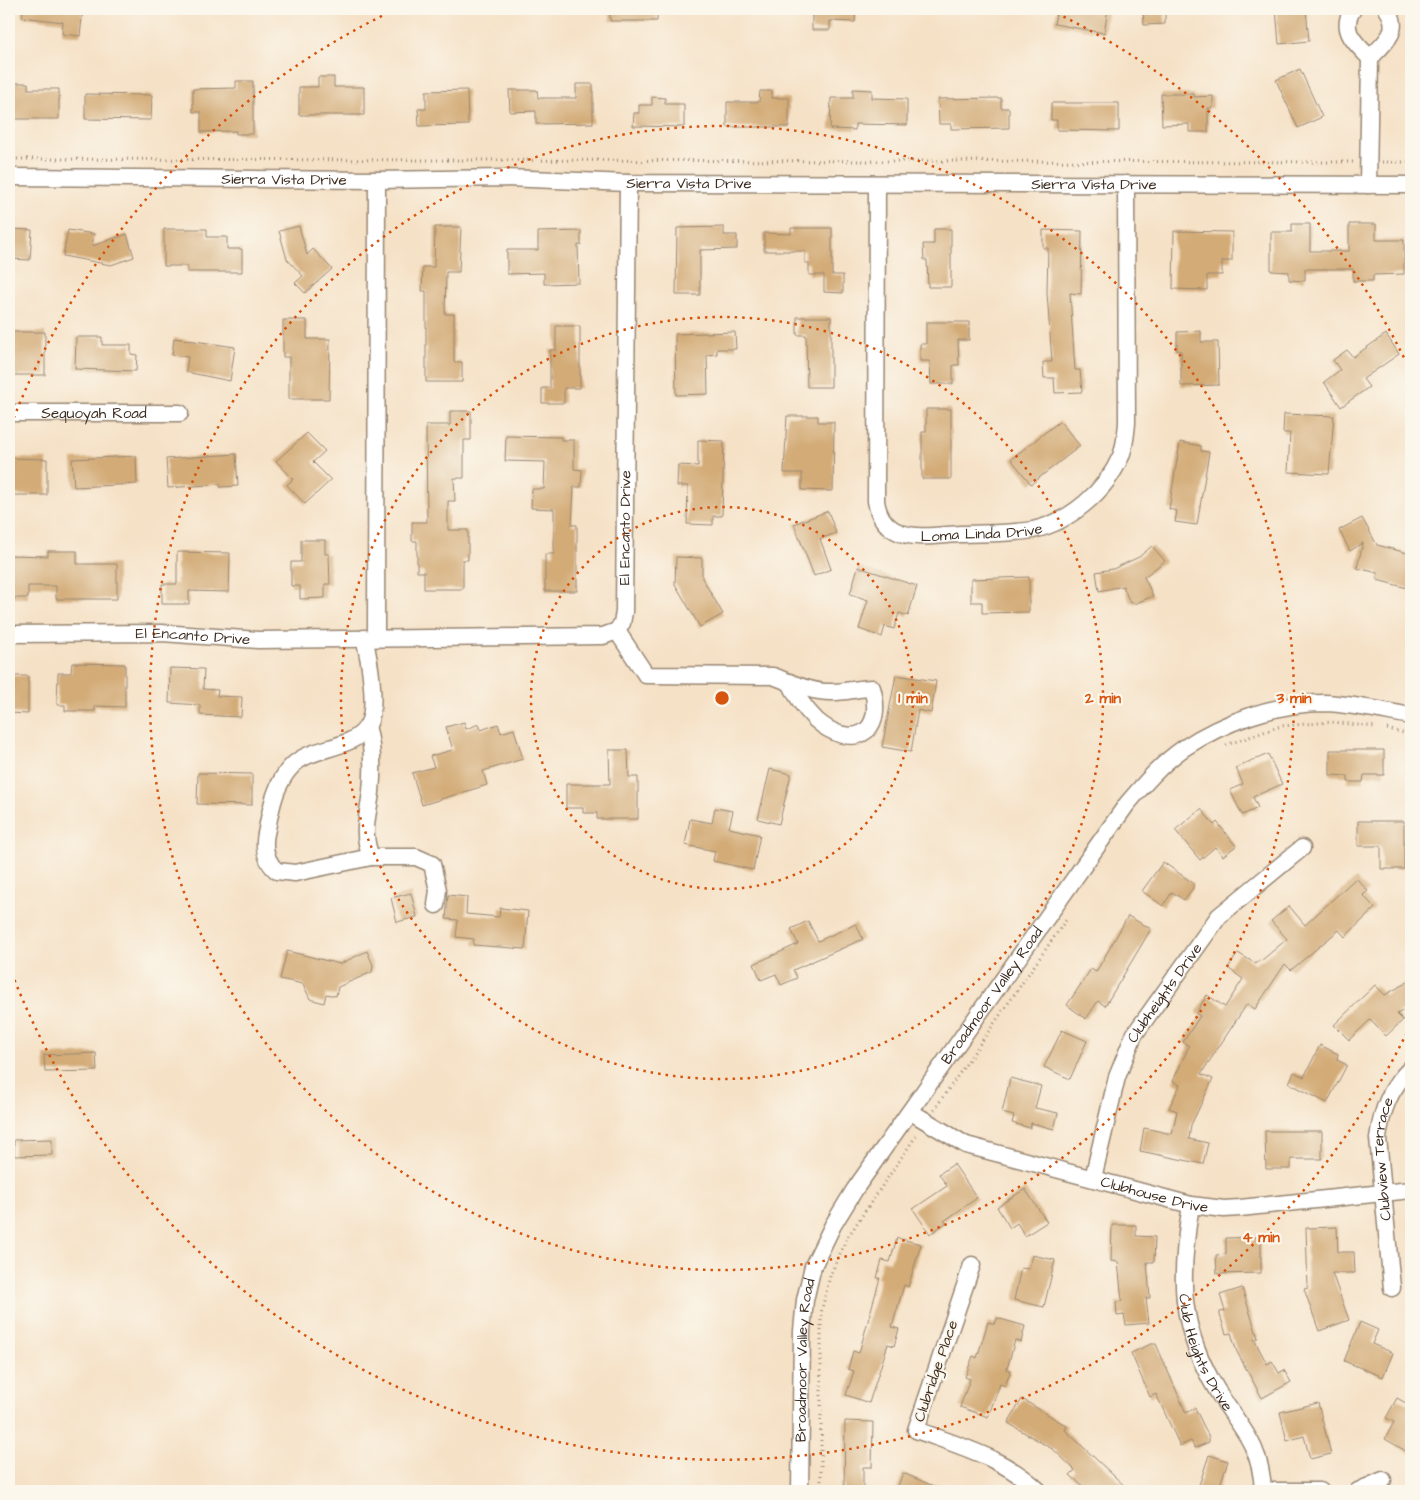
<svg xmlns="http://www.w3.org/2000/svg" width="1420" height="1500" font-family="'Architects Daughter',sans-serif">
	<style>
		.building { fill: #d3ab77 }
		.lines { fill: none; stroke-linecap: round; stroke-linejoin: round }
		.minor-casing { stroke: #988672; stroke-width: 19 }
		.path { stroke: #988672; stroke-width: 3; stroke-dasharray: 1 4; stroke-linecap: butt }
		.minor { stroke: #fff; stroke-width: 16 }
		.ring { fill: none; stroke: #d7540e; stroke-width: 2.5; stroke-dasharray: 2.5 5 }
		.labels { text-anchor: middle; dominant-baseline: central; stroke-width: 4.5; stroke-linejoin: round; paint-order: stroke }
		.street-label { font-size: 15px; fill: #3b2a1e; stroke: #fbf7ec }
		.centre { fill: #d7540e; stroke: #fbf7ec; stroke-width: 2.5 }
		.ring-label { font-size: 15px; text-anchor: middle; font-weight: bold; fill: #d7540e; stroke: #fbf7ec; stroke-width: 4.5; stroke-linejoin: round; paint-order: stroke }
	</style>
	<rect width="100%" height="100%" fill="#fbf7ec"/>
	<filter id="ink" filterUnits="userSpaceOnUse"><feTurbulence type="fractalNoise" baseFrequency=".02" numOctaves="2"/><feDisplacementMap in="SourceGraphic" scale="10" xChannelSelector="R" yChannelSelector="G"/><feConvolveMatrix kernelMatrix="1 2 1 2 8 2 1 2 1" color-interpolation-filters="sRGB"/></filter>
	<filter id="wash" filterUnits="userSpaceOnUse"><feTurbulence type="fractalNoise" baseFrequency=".0096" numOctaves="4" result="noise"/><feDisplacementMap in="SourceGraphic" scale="20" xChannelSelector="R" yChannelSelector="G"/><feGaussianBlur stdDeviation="1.12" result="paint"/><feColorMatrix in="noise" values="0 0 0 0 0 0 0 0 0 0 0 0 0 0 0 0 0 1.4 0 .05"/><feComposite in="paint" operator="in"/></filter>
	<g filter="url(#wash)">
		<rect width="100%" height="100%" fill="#f5e1c6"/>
		<g id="blocks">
			<path class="building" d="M23,9H83L80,36L62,34L63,22L22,17Z
				M610,9H657V21H610Z
				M812,9H856L855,22L830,21V30H812Z
				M1057,9H1108L1104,33L1054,24Z
				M1143,9H1165V24L1144,25Z
				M1276,9H1306L1309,41L1279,44Z
				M1300,69L1322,117L1298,128L1276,80Z
				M318,77H334V87H364V115H299V87H318Z
				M236,81H253V134H236V131L201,132V112H193V89L236,88Z
				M10,83H28V89H59V119H9Z
				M576,84H593V123L536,124V111L510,112L509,90H537L538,98H576Z
				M853,89L872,90V98L907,99V125L855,124V130L830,129L831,98H853Z
				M467,90L468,125L419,126L418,109H426V91Z
				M760,91H772V98H789V127H727V102H759Z
				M85,94L152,95L151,120L85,119Z
				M1161,94H1194V97L1213,96V108H1208V132H1189V124L1162,125Z
				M652,97L665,98V104H684V127L633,126L634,113H639V105H652Z
				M1001,98V108H1009V128L951,129V124H939L938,99Z
				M1051,103H1119V131L1057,130V120H1051Z
				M1292,224H1310V251H1349V224H1376V240H1404V274L1373,275V281H1353V269H1305V281L1289,280V272L1271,271V232H1292Z
				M299,226L307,255L313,249L332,269L305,293L295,283L303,276L287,259L279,231Z
				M435,227H461L459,272H446L445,314H454V362H462V382H426V291H422L423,267H434Z
				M724,227V235H737V249L700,250V295H676L677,228Z
				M791,228H832V275H843V293L824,292V275H809V263H805V251H764V233L791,234Z
				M9,229L32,230L30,260L9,259Z
				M164,229H207V237H227V249H242V272H187V266H164Z
				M934,229H951V287H928L927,260H924L923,244H934Z
				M68,230L94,234L92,246L127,234L134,257L111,265L63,256Z
				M1043,230L1082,231L1081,294L1070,293L1075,370H1080L1082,392L1055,393L1054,378H1044L1043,362H1052L1047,293L1048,248H1043Z
				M581,231V245H578L579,283L544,284V273L507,274V250H538V232Z
				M1174,231L1232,232V261H1222V275H1207V290L1173,289Z
				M797,317H831V387H807L806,335H797Z
				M283,320H307V339H330L329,399H289V357H283Z
				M926,322H969V340H958L959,365H953V384H931L930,361H920V344H926Z
				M556,326H580V388H564V403H542V388H550V350H556Z
				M1201,331V342H1218L1219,385L1181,386V351H1177V332Z
				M9,332H45V375H9Z
				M735,332L736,349H717V354L707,355L708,394L676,395L675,334Z
				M1386,334L1399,354L1363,379L1369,387L1341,407L1324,382L1340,370L1333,360L1347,350L1353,357Z
				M76,337H102V345H131V354L137,355L136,371L75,369Z
				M174,338L235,347L230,381L186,372L188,357L172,355Z
				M926,409H951V479H922V432H926Z
				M450,411H471V440H464V478H454L455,501H448V530H468V560H463V589H424V572H417V541H412V522H427L426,425H450Z
				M1284,414L1334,416L1329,474L1288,472L1290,433H1283Z
				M787,416H818V422H834L833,491L802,490V473H784Z
				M1060,421L1080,446L1031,484L1011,459Z
				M307,433L325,451L313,462L331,480L305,504L287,485L293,479L276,461Z
				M506,436L561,437V440H574V469L582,470L581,487H574L572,525H577V591H545V554H554V509L531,508L532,489H544L545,462L505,461Z
				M698,440L724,441L722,516H713V525L687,524L688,486H677L678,465L698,466Z
				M1180,442L1201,446V451L1209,452L1197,525L1175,522L1177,511L1169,509Z
				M236,454L238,486L220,487V484L168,488L166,459Z
				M136,456L137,484L74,487L72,459Z
				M9,458L47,459V495H9Z
				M828,511L836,533L820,539L831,569L814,576L794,524Z
				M1362,518L1377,545L1411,554V589L1377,580L1378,573L1357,568L1363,543L1350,551L1339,530Z
				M301,540H325V554H329L330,584H325V598L300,599V586H291V562H301Z
				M1152,546L1165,561L1144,577L1153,596L1134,604L1133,602L1130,603L1123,586L1099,591L1096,572L1113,569L1139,557Z
				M48,551H77V564H117V599H56V586H28V598H9V555L48,556Z
				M177,552L230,553L229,592L189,591V604H162V584H177Z
				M676,557L702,558V578L723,614L700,627L675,584Z
				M858,567L917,586L908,616L899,613L894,629L885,626L882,637L859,629L868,600L850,594Z
				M1029,577V612L982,613V602H971V579Z
				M72,663L125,664V707L95,706V711H65V705H57L58,673H71Z
				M170,668L204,669L203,689L218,690L217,696L242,697L241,717L200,715V705L169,703Z
				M896,675L936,681L931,713L918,710L911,752L882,747Z
				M9,676H28V714L10,713Z
				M464,722L466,729L479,724L481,730L498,724L501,733L514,729L523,759L483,771L487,785L422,805L412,773L434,767L430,756L453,750L446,727Z
				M609,750H628L629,777H638V819H597V813H583V808H566V784H610Z
				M1330,750H1384V775H1364L1363,782H1348V776L1330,775Z
				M1268,754L1282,784L1253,797L1258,808L1242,815L1230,790L1243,784L1236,768Z
				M770,769L791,774L779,824L758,819Z
				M198,773L252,774V805L197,804Z
				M715,808L733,811L729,828L760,835L753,870L713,861L715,851L685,845L690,819L712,823Z
				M1201,809L1214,825L1217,822L1236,846L1223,856L1215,847L1200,860L1175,830Z
				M1358,821H1404V869H1381V846H1358Z
				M1163,862L1193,883V888L1184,900L1172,892L1163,906L1142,891Z
				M1356,878L1368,891L1363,895L1375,908L1345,937L1339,930L1291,970L1285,964L1255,1009L1247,1004L1201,1074L1213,1079L1191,1125L1189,1139L1208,1143L1203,1164L1140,1151L1144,1128L1172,1134L1177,1111L1169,1108L1180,1085L1173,1081L1189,1046L1183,1042L1200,1016L1196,1013L1207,995L1225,1007L1243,979L1228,968L1238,953L1256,964L1259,960L1261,961L1287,939L1271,921L1289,906L1305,925Z
				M411,893L417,917L397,922L391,898Z
				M448,895L467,897L466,914L499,917L500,908L528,911L525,949L473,945L474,939L456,937L458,920L446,919Z
				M1128,916L1151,929L1105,1006L1098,1001L1086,1019L1067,1005L1091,969L1096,972Z
				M808,921L818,941L856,924L863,939L793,970L797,978L781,985L776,974L761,980L754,964L798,944L791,929Z
				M287,951L340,964L367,951L373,965L372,972L338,987L336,996L326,994L324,1003L310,999L303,984L280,979Z
				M1411,980V1006L1397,1014L1403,1020L1386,1036L1370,1020L1349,1040L1334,1025L1375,985L1385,995Z
				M1062,1030L1087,1041L1070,1079L1044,1067Z
				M1320,1045L1338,1054L1337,1060L1347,1065L1327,1103L1289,1083L1294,1072L1304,1077Z
				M96,1053L97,1071L45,1072L44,1055Z
				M1010,1078L1041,1086L1035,1108L1058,1113L1054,1129L1031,1123L1030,1128L1012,1123L1014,1116L1002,1113Z
				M1265,1131H1322V1159H1291V1169H1266Z
				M52,1139V1155L14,1156V1140Z
				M954,1164L977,1198L944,1221L946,1223L930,1234L913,1209L947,1186L939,1174Z
				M1025,1189L1047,1222L1025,1236L1017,1223L1010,1228L997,1207Z
				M1112,1225H1136V1236L1155,1237L1154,1262H1147L1150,1298H1146L1149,1323L1126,1325L1124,1315L1117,1316L1116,1302L1122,1301L1118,1262L1111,1261Z
				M1337,1227L1338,1252H1354L1355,1273H1332L1349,1320L1319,1331L1304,1289L1308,1288L1306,1228Z
				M1261,1237V1273L1217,1274L1216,1255L1226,1254V1238Z
				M897,1238L921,1244L908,1287L904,1285L892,1327L899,1329L894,1346L888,1344L869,1403L846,1395L854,1371L848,1369L853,1351L859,1353L880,1278H877L882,1260L890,1262Z
				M1032,1255L1055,1260L1044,1307L1014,1300L1021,1268L1029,1269Z
				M1242,1288L1258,1338L1254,1339L1267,1364L1272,1361L1279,1373L1284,1370L1291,1382L1262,1398L1237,1352L1231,1333L1226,1334L1220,1315V1312L1225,1311L1220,1295Z
				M997,1318L1025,1326L1021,1342L1015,1340L1007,1369L1011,1370L1005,1386L1000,1384L988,1417L960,1407L970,1379L965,1377L973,1356L977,1358L988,1322L995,1324Z
				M1360,1322L1378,1330L1372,1344L1393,1353L1383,1377L1344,1361Z
				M1151,1344H1156L1186,1413L1195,1408L1209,1437V1442L1195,1448L1191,1441L1180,1446L1156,1394L1150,1397L1131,1353Z
				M1397,1398L1411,1406V1454L1385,1439L1394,1422L1386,1418Z
				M1022,1399L1067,1426L1065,1430L1130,1491H1088L1070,1475L1075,1470L1054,1450L1008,1423Z
				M1318,1403L1331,1454L1310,1459L1304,1436L1287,1441L1280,1412Z
				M845,1421L873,1422L872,1467H863V1491H844Z
				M1209,1455L1228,1461L1218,1491H1197Z
				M903,1473L945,1491H896Z"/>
		</g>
	</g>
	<g filter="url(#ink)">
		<use href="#blocks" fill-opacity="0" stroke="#988672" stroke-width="1"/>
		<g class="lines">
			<g class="minor-casing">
				<g id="minor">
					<path d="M1353,9C1339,30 1355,43 1370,58"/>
					<path id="s1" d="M9,177L377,180L506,178L628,183L1411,185"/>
					<path id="s2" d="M877,184L876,501C878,514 883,524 896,531C914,540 940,535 960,534C984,533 1009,534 1033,530C1070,522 1106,491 1121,456C1125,446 1126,434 1127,423L1126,184"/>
					<path d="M1368,185L1370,58C1385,43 1402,30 1387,9"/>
					<path id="s3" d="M9,413H180"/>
					<path d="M617,631L646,675L773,676C792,683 813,693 833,692C846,692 859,688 872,688C886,736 850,750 816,720C805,709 796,696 790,682"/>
					<path id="s4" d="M9,634L162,633L258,640L603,636L617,631L622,623L624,612L628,183"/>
					<path d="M376,637L377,180"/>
					<path d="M364,638C369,657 378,707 368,725C353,751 312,745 292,766C276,782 271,807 267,829C263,844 264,860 277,871L295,873L371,857H416L432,864L438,890L436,905"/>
					<path d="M367,726C373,746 373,771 371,792C368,817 361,832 371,857"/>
					<path id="s5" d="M911,1112L966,1145L1191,1205L1224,1209L1240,1208L1411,1190"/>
					<path id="s6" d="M1093,1178L1117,1077L1134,1035L1219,916L1302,848"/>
					<path id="s7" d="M1191,1205C1179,1277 1178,1327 1218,1392C1241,1429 1261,1444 1263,1491"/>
					<path d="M972,1265L916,1430C960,1446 1004,1458 1039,1491"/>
					<path id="s8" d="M1392,1288L1378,1138C1382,1109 1390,1088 1411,1068"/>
					<path id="s9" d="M800,1491L802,1331L805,1300L813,1266L833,1225L855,1189L1127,804C1144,784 1162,763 1184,748C1223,722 1277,703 1324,703C1353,704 1383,711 1411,716"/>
					<path d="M1263,1491H1320"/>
					<path d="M1358,1491L1383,1480"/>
				</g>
			</g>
			<path class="path" d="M17,159L1353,162
				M1382,162H1411
				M1387,729L1411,735
				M1226,745L1281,726L1331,722L1376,727
				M934,1110L1066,920
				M821,1491V1313L830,1276L847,1238L918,1133"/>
			<use href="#minor" class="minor"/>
		</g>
	</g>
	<g class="ring">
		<circle cx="722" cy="698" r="191"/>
		<circle cx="722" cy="698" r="381"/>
		<circle cx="722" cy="698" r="572"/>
		<path d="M1410 1026A762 762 0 0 1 11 971M11 425A762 762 0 0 1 394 10M1050 10A762 762 0 0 1 1410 370"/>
	</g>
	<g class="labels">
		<g class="street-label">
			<text stroke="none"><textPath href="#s1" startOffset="275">Sierra Vista Drive</textPath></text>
			<text stroke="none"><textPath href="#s1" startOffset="680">Sierra Vista Drive</textPath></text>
			<text stroke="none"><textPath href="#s1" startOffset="1085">Sierra Vista Drive</textPath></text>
			<text stroke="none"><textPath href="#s3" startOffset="85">Sequoyah Road</textPath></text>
			<text stroke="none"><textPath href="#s4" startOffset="714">El Encanto Drive</textPath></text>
			<text stroke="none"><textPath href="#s2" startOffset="441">Loma Linda Drive</textPath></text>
			<text stroke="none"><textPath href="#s4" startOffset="184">El Encanto Drive</textPath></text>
			<text stroke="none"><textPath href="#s6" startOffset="201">Clubheights Drive</textPath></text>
			<text stroke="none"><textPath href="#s9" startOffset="551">Broadmoor Valley Road</textPath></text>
			<text stroke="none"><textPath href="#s8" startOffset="130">Clubview Terrace</textPath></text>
			<text stroke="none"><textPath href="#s5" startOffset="259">Clubhouse Drive</textPath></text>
			<text stroke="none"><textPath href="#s7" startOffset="152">Club Heights Drive</textPath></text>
			<text stroke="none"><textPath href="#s9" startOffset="131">Broadmoor Valley Road</textPath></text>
			<text transform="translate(936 1371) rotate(-71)">Clubridge Place</text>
		</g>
	</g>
	<circle cx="722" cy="698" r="8" class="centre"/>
	<g class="ring-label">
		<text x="913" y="703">1 min</text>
		<text x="1103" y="703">2 min</text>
		<text x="1294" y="703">3 min</text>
		<text x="1261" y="1242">4 min</text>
	</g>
	<rect width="1420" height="1500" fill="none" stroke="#fbf7ec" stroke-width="30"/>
</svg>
